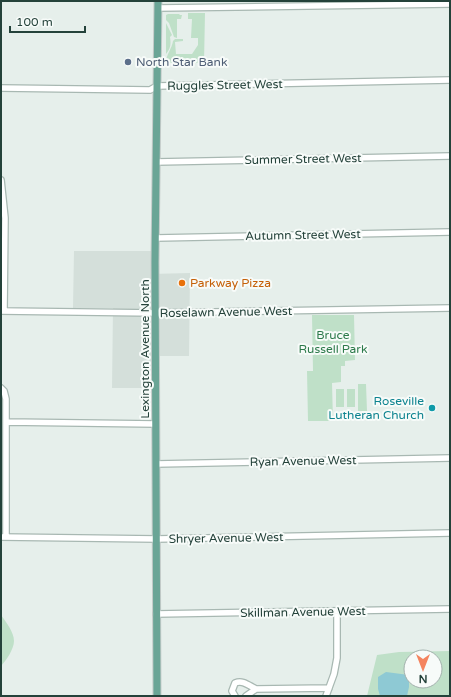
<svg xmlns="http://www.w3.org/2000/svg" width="451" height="697" font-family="'Varela Round',sans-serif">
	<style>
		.built { fill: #d4dfda }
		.green { fill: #bfe0c8; fill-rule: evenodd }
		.water { fill: #8ec9d4 }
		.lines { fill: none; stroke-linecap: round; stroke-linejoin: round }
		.minor-casing { stroke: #a8b8b2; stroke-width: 8 }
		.major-casing { stroke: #c2cac8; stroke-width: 9 }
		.minor { stroke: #fff; stroke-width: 5.5 }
		.major { stroke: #6aa596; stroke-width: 7 }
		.service-dot { fill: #5c6f8a; stroke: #f7fbf9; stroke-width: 1.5 }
		.food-dot { fill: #e8710a; stroke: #f7fbf9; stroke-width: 1.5 }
		.culture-dot { fill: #0f9aa8; stroke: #f7fbf9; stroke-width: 1.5 }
		.labels { text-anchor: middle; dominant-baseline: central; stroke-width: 4; stroke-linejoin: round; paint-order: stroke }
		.service-label { font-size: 12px; fill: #4e5e75; stroke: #f7fbf9; text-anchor: start }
		.street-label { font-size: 12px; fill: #24423a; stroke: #f7fbf9 }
		.food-label { font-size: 12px; fill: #c56008; stroke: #f7fbf9; text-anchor: start }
		.park-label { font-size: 12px; fill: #2d7a4b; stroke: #f7fbf9 }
		.culture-label { font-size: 12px; fill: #0d838f; stroke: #f7fbf9; text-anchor: end }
	</style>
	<rect width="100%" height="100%" fill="#e6efeb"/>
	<path class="built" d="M74,251H151V274L190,273L189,356H151L150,388H112L113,308H73Z"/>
	<path class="green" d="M188,13H205L204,63H166C166,54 172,49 173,41L175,39H183V41L175,42L176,54H192L198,45V38H191L192,19H188Z
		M168,14H179L180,15H182L181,19H177V38L174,37L169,23L166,20V15Z
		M166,23L172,35L170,37C171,44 171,48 166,54Z
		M312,315H354L355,360L345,361V366H341V382L332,383L333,421H308L307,371H313Z
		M358,384H366L367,411H358Z
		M336,389H344V407H336Z
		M347,389H355V407H347Z
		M1,615C6,622 14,632 14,641C14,649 6,661 1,666Z
		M450,651V696H367L377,655L399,652ZM411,657H435V681H411Z"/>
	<path class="water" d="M386,672L409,675V687L407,696H380L378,689V677Z"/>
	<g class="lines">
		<g class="minor-casing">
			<path id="minor" d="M158,8L450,4
				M1,88L150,90L157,86L450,80
				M156,162L450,156
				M1,180L5,218L4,311
				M156,238L450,232
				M1,311L156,313L450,308
				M1,388L4,391L6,399V537
				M6,422L156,424
				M156,464L450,458
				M1,537L157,539L450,533
				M156,614L450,609
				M235,696L232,691L235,683C243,680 248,685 256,689L329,688
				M246,696L256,689
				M326,696L334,674L337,658V611"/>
		</g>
		<g class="major-casing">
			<path id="major" d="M157,696L155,262L158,1"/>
		</g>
		<use href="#minor" class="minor"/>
		<use href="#major" class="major"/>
	</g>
	<circle class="service-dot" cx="128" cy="62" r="4"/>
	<circle class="food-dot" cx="182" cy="283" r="4"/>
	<circle class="culture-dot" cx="432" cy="408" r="4"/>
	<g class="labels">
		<g class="service-label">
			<text x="136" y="62">North Star Bank</text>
		</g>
		<g class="street-label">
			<text transform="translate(225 85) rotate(-1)">Ruggles Street West</text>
			<text transform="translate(303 159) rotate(-1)">Summer Street West</text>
			<text transform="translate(303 235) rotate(-1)">Autumn Street West</text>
			<text transform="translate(226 312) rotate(-1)">Roselawn Avenue West</text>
			<text transform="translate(145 349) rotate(-90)">Lexington Avenue North</text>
			<text transform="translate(303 461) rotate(-1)">Ryan Avenue West</text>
			<text transform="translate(226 538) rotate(-1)">Shryer Avenue West</text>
			<text transform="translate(303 612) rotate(-1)">Skillman Avenue West</text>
		</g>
		<g class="food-label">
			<text x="190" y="283">Parkway Pizza</text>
		</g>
		<g class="park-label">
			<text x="333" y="335">Bruce<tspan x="333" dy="14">Russell Park</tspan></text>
		</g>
		<g class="culture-label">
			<text x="424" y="401">Roseville<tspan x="424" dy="14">Lutheran Church</tspan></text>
		</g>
	</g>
	<rect width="451" height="697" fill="none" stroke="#24423a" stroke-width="4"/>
	<g transform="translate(423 669) rotate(180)"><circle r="19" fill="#f7fbf9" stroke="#a3b1ad"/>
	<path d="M0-3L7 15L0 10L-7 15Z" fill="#f4845f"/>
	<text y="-6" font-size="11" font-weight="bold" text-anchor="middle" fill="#24423a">N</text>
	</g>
	<path d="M10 26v6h75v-6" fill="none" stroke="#24423a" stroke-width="2"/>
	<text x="16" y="26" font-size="12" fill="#24423a" stroke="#f7fbf9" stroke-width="3" paint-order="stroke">100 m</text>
</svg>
